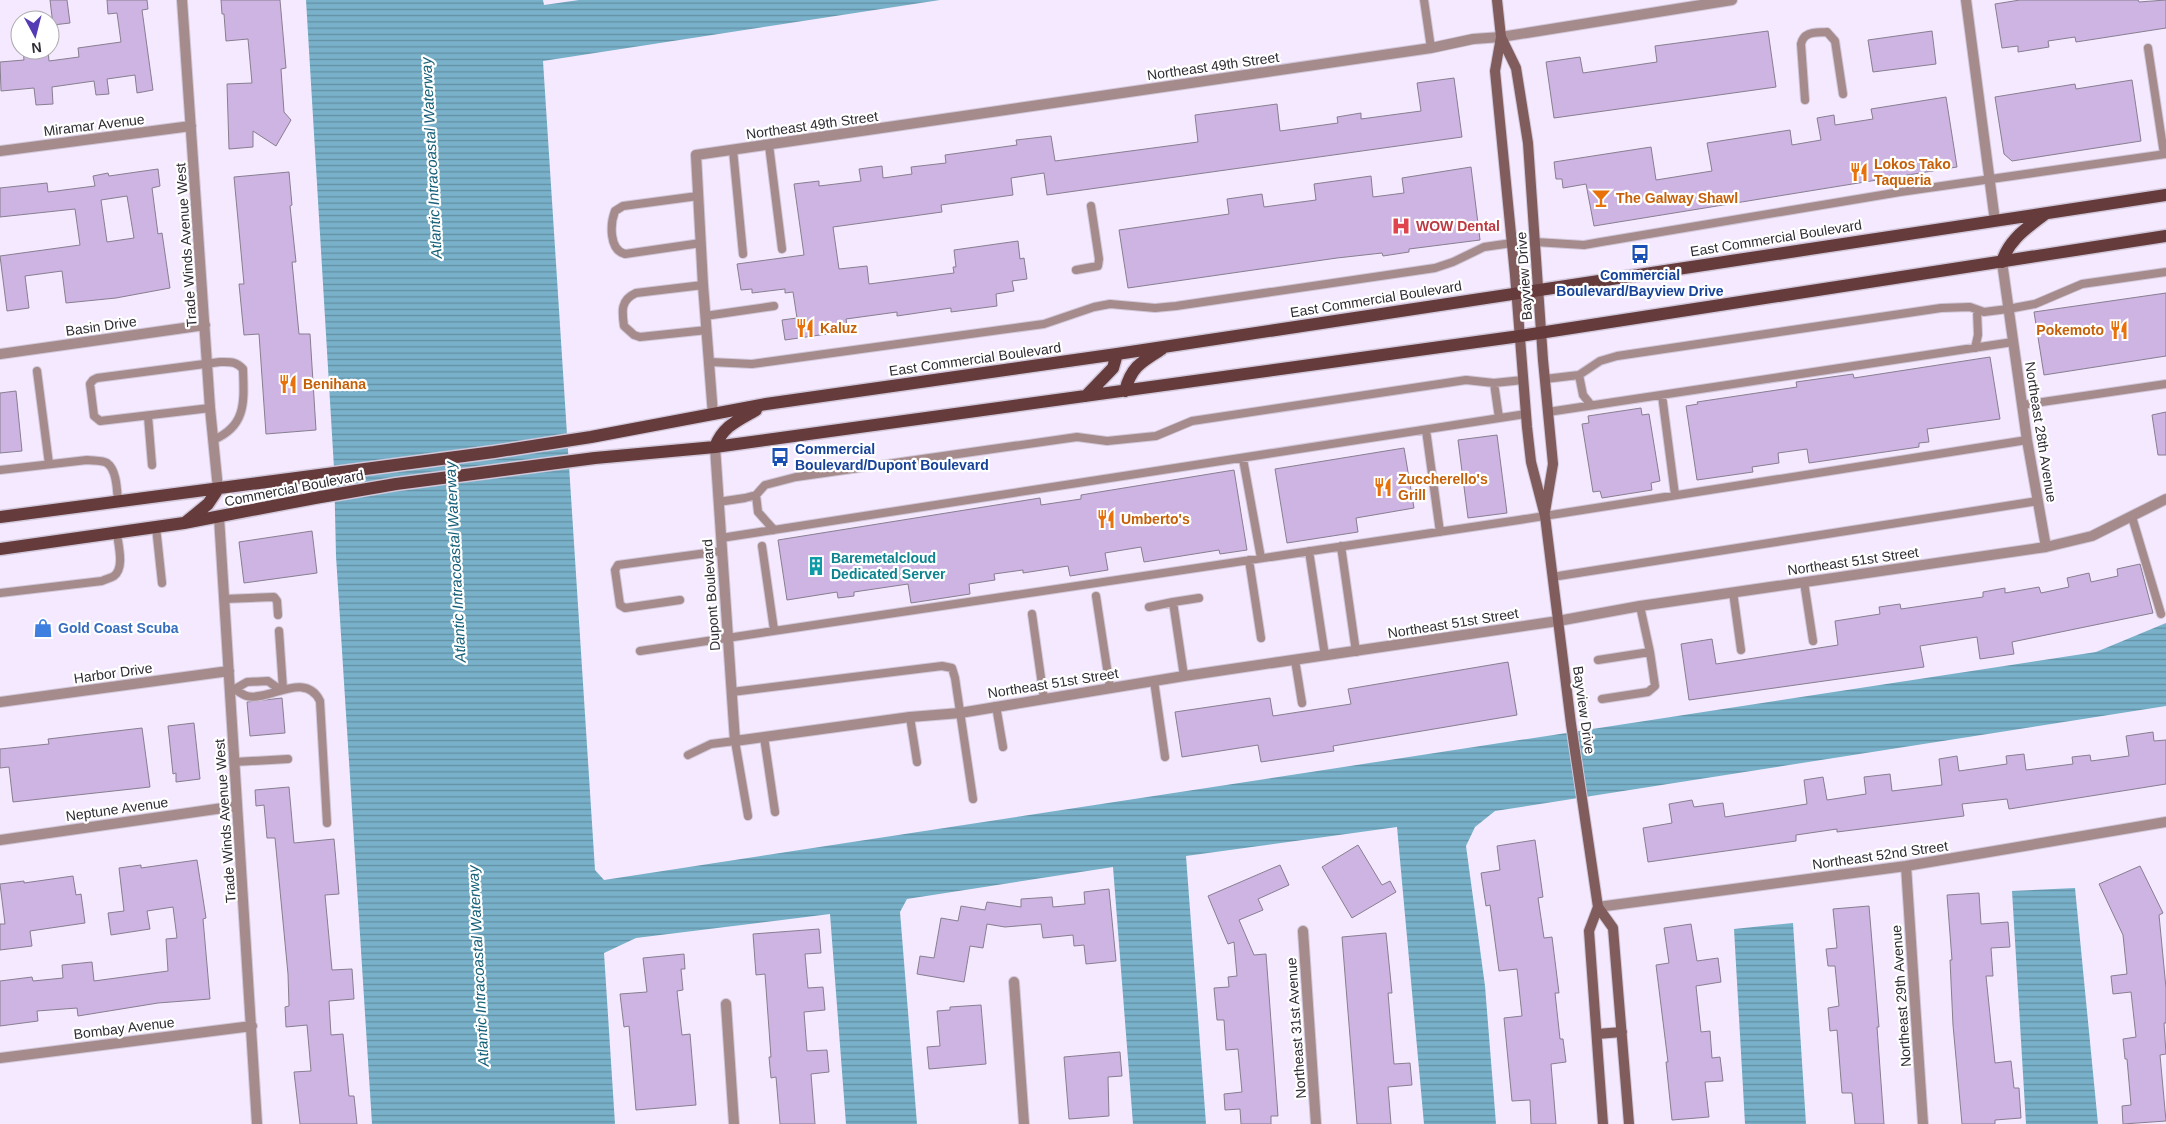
<svg xmlns="http://www.w3.org/2000/svg" width="2166" height="1124" font-family="Helvetica,sans-serif">
	<style>
		.water { fill: url(#water-rules) }
		.building { fill: #cdb4e2; stroke: #887e90; fill-rule: evenodd }
		.lines { fill: none; stroke-linecap: round; stroke-linejoin: round }
		.lane-casing { stroke: #d1c7da; stroke-width: 10 }
		.street-casing { stroke: #d1c7da; stroke-width: 12 }
		.secondary-casing { stroke: #d1c7da; stroke-width: 12 }
		.primary-casing { stroke: #d1c7da; stroke-width: 15 }
		.lane { stroke: #a58b8b; stroke-width: 8 }
		.street { stroke: #a58b8b; stroke-width: 10 }
		.secondary { stroke: #805c5c; stroke-width: 10 }
		.primary { stroke: #653b3c; stroke-width: 12 }
		.labels { text-anchor: middle; dominant-baseline: central; stroke-width: 4.5; stroke-linejoin: round; paint-order: stroke }
		.street-label { font-size: 14px; fill: #302c34; stroke: #fff }
		.food-label { font-size: 14px; font-weight: bold; fill: #c56008; stroke: #fff; text-anchor: start }
		.health-label { font-size: 14px; font-weight: bold; fill: #be3a42; stroke: #fff; text-anchor: start }
		.transit-label { font-size: 14px; font-weight: bold; fill: #164399; stroke: #fff }
		.culture-label { font-size: 14px; font-weight: bold; fill: #0d838f; stroke: #fff; text-anchor: start }
		.shop-label { font-size: 14px; font-weight: bold; fill: #366cbe; stroke: #fff; text-anchor: start }
		.water-label { font-size: 15px; font-style: italic; fill: #176079; stroke: #fff }
	</style>
	<defs>
		<pattern id="water-rules" width="6" height="5" patternUnits="userSpaceOnUse" patternTransform="scale(1.25)"><rect width="6" height="5" fill="#78b1c9"/><path d="M0 2.5h6" fill="none" stroke="#6390a4"/></pattern>
	</defs>
	<rect width="100%" height="100%" fill="#f4e9fe"/>
	<path class="water" d="M306,0H543L544,5L579,0H940L543,61L595,870L604,880L2096,652L2166,623V706L1495,811L1475,827L1466,846L1485,986L1496,1124H1424L1397,827L1186,856L1206,1124H1133L1113,867L907,899L900,912L917,1124H846L830,914L636,938L604,953L615,1124H372L336,556L334,468Z
		M2075,888L2098,1124H2026L2012,891Z
		M1793,923L1806,1124H1745L1734,929Z"/>
	<path class="building" d="M50,0H67L70,23L53,25Z
		M107,0H147L148,9L142,10L153,90L137,93L135,75L107,79L109,94L96,95L94,81L52,87L53,104L36,105L34,88L1,91L0,62L24,60L23,50H48L49,61L79,57L78,48L121,42L117,13L108,14Z
		M221,0H280L286,68L281,69L284,112L291,120L276,146L253,131V147L229,149L227,84L252,83L248,39L226,41L224,14H222Z
		M2020,0H2138L2139,2L2166,0V28L2076,42L2075,37L2048,41L2049,47L2018,52V46L2002,48L1995,4Z
		M1768,31L1776,87L1554,118L1546,62L1580,57L1583,73L1657,62L1655,46Z
		M1932,31L1936,64L1873,72L1868,40Z
		M1454,78L1462,137L1047,195L1044,173L1011,178L1013,195L941,205L942,212L833,227L839,269L867,266L869,284L954,273L953,267H956L954,250L1018,241L1020,259L1024,258L1027,279L1012,281L1014,291L996,294L997,306L951,312V308L897,316V312L846,319L848,331L785,340L782,320L797,318L793,292L785,293V289L752,293V289L741,290L737,264L804,255L794,184L819,181V186L861,181L859,169L882,166L883,178L912,174L911,167L946,163L945,155L1017,145L1016,140L1051,136L1055,161L1198,142L1195,115L1277,104L1280,131L1338,123L1337,117L1361,113V119L1421,111L1417,83Z
		M2132,80L2141,141L2012,161L2004,154L1995,97L2075,84L2076,89Z
		M1946,97L1957,167L1594,226L1586,184L1563,188L1562,179H1556L1554,162L1651,147L1656,180L1712,171L1707,143L1790,130L1792,145L1821,140L1817,118L1834,115L1835,125L1873,119L1871,109Z
		M1471,167L1480,240L1409,249V252L1383,256L1382,253L1337,258L1128,288L1119,230L1229,214L1227,199L1262,194L1264,207L1316,200L1314,184L1371,176L1373,197L1404,193L1402,178Z
		M158,169L160,186L152,188L158,234L162,233L170,288L116,298L66,303L62,271L25,276L29,308L7,311L0,256L80,245L75,209L0,217V188L47,183L48,192L95,186L93,176L108,173L109,176ZM127,196L134,238L107,242L101,200Z
		M289,172L292,205L290,206L296,262H292L299,334H310L316,430L266,434L259,334L244,335L239,284H244L234,177Z
		M2166,293V356L2044,375L2034,312Z
		M1990,357L2000,419L1927,429L1929,442L1919,443V447L1809,463L1807,449L1778,453L1779,463L1752,467L1753,472L1697,480L1686,406L1698,404L1697,402L1797,387L1796,382L1853,374L1854,378Z
		M16,391L22,451L0,453V393Z
		M1641,408L1642,415L1649,414L1660,481L1651,483L1652,490L1602,498L1600,491L1593,492L1582,424L1589,423L1588,416Z
		M2166,412V455H2158L2152,415Z
		M1497,435L1507,513L1468,518L1458,440Z
		M1404,448L1414,508L1356,518L1358,532L1287,543L1275,469Z
		M1234,470L1247,550L1220,554L1219,550L1144,562L1141,547L1105,553L1108,570L1070,576L1068,566L1023,573V570L994,574L995,580L969,584L970,594L911,603L908,584L854,592V596L838,598L837,592L787,600L778,540L1040,498L1041,505L1081,499V495Z
		M312,531L317,573L244,583L239,542Z
		M2140,564L2153,613L2012,642L2014,654L1980,659L1977,637L1920,646L1924,667L1689,700L1681,644L1712,639L1716,664L1838,645L1835,621L1880,614L1879,607L1900,604L1901,609L1983,597V592L2005,588V593L2039,587L2041,593L2069,587L2067,578L2089,573L2091,582L2118,576L2117,569Z
		M1508,662L1517,715L1333,746L1334,751L1261,762L1258,745L1182,757L1175,712L1270,698L1273,716L1351,704L1348,689Z
		M282,698L285,733L250,736L247,702Z
		M194,723L200,779L176,782V773L173,774L168,726Z
		M142,728L150,787L13,802L9,767L0,768V749L49,744L48,739Z
		M2153,732L2154,741L2166,740V784L2009,809L2007,799L1962,804L1964,816L1837,832V829L1796,835V841L1648,862L1643,828L1672,823L1669,804L1692,800L1694,807L1723,803L1725,817L1807,804L1804,780L1823,777L1827,800L1866,794L1864,777L1890,774L1892,791L1942,785L1939,759L1957,756L1959,771L2007,764L2006,756L2024,754L2026,770L2073,764L2072,757L2090,755L2091,761L2129,756L2126,736Z
		M289,787L294,843L334,839L339,894L325,895L332,970L352,969L354,999L329,1001L331,1035L343,1034L349,1096H354L357,1124H300L294,1072L311,1071L307,1025L286,1027L285,1007L289,1006L288,974L275,838H267L264,805L256,806L255,790Z
		M1535,840L1543,897L1538,898L1544,938L1552,937L1559,993H1555L1560,1039H1563L1566,1062L1551,1064L1556,1124H1531L1530,1100L1512,1101L1504,1018L1522,1016L1517,969L1499,971L1490,905L1486,906L1481,873L1500,870L1497,846Z
		M1358,845L1382,885L1390,881L1396,892L1352,918L1322,867Z
		M197,860L206,918L203,919L210,999L158,1003L78,1016L77,1008L37,1011L38,1021L0,1026V981L32,977L33,981L63,978L62,965L92,962L94,981L168,971L166,939L177,938L173,907L147,911L150,929L111,935L108,913L124,911L119,868L141,865V868Z
		M1280,865L1289,885L1258,899L1263,910L1239,920L1254,955L1266,954L1278,1116H1271V1124H1241L1240,1109L1225,1110L1224,1094L1242,1092L1238,1049L1226,1050L1224,1020H1217L1214,988L1229,987L1228,977L1237,976L1234,942L1228,944L1208,896Z
		M2140,866L2163,913L2159,915L2166,988V1023H2164L2166,1054L2160,1055L2166,1121L2123,1124L2122,1106L2131,1105L2127,1059H2125L2123,1039L2136,1037L2131,992L2113,994L2111,976L2127,974L2123,935L2099,884Z
		M73,876L76,895L81,894L85,923L30,931L32,946L0,950V924H5L0,884L24,881V883Z
		M1109,889L1116,961L1086,964L1084,945L1074,946L1073,935L1043,938L1041,924L1005,927L987,924L983,948L970,946L964,982L917,974L920,956L934,958L941,918L958,921L961,906L985,910L987,902L1021,907V899L1052,897L1053,907L1085,904L1084,892Z
		M1979,893L1981,924L2008,922L2010,947L1991,948L1993,976H1986L1995,1063L2011,1061L2014,1088H2019L2021,1118L1995,1120V1124H1962L1953,1025L1950,960H1952L1947,895Z
		M1869,906L1879,1027H1877L1884,1124H1855L1852,1093H1842L1837,1030L1830,1031L1828,1008L1839,1006L1835,966H1828L1826,949L1837,948L1833,909Z
		M1691,924L1697,961L1718,958L1721,982L1696,986L1701,1032L1710,1031L1712,1058L1720,1057L1723,1081L1705,1082L1709,1117L1672,1120L1666,1062H1668L1656,965L1669,963L1664,928Z
		M819,929L821,953L805,954L808,988L823,987L825,1010L804,1012L807,1051L827,1050L829,1072L811,1074L815,1124H780L776,1077L771,1078L769,1057H771L765,974L756,975L753,934Z
		M1386,933L1392,993H1388L1394,1064L1410,1063L1412,1085L1388,1087L1391,1124H1357L1342,937Z
		M684,954L685,969H681L683,990L677,991L682,1035L690,1034L696,1105L636,1110L629,1026L624,1027L620,994L647,992L643,958Z
		M981,1005L986,1064L929,1069L927,1047L940,1046L937,1011L950,1010V1007Z
		M1120,1052L1122,1076L1108,1077L1109,1116L1069,1119L1064,1057Z"/>
	<g class="lines">
		<g class="lane-casing">
			<path id="lane" d="M1424,0L1431,48
				M2148,48L2164,154
				M1805,100L1801,44C1804,31 1815,33 1827,32L1835,41L1843,94
				M769,145L782,249
				M733,150L743,254
				M698,196L623,206L615,211C610,224 609,250 625,254L701,243
				M1535,242L1584,245L1601,242L1900,192L2166,154
				M1076,270L1098,266L1099,259L1091,206
				M703,285L636,293C620,300 622,312 624,326L634,335L640,337L707,330
				M705,316L774,306
				M1975,348L1978,335L1977,310
				M710,362L752,364L1044,324L1094,307L1110,304L1155,308L1176,306L1435,268L1453,262L1484,247L1512,243
				M37,371L49,464
				M1579,375L1583,395L1591,405
				M1545,379L1579,375L1600,361L1617,356L1941,308L1970,307L1984,312L2008,309L2035,304L2082,284L2166,272
				M1494,383L1499,418
				M1662,395L1675,495
				M2022,405L2166,384
				M210,408L100,421L94,416L90,384L93,380L97,378L220,362C230,362 236,361 243,369C244,401 247,426 213,440
				M1548,412L2013,342
				M148,416L152,465
				M1426,430L1440,532
				M1243,459L1261,558
				M0,470L87,460C93,461 102,460 107,463C117,470 117,491 118,502
				M756,495L758,512L774,530
				M718,502L745,498L756,495L765,485L796,477L1077,437L1107,441L1156,436L1192,421L1466,380L1494,383L1523,380
				M2132,517L2161,614
				M156,527L162,583
				M721,538L1526,414
				M762,546L774,630
				M1341,546L1356,652
				M1309,551L1325,656
				M1249,560L1261,638
				M1552,577L2038,501
				M1804,582L1813,641
				M1733,592L1741,650
				M0,593L102,581C106,579 111,578 114,576C125,568 118,545 117,533
				M1096,596L1110,688
				M224,599L274,597L277,601L278,615
				M680,600L625,608L620,605L615,570L618,565L722,551
				M1173,602L1199,598
				M1149,607L1173,602L1184,676
				M1032,614L1044,699
				M279,631L283,689
				M640,651L1519,520L2027,440
				M1295,660L1302,703
				M1598,660L1650,652
				M1154,681L1165,757
				M233,690L247,682L268,681L279,689
				M236,690C239,692 243,695 247,696C268,702 305,670 320,701L327,823
				M732,692L942,666L952,668L955,678L973,799
				M1602,699L1648,692L1655,686L1650,652L1640,606
				M996,706L1003,747
				M910,717L917,762
				M764,737L775,812
				M688,755L711,744L735,741L748,816
				M234,762L288,759"/>
		</g>
		<g class="street-casing">
			<path id="street" d="M182,0L210,408L218,489
				M1966,0L1995,221
				M0,151L191,126
				M2002,262L2027,440L2046,547
				M0,354L205,325
				M713,415L703,285L696,155L1431,48L1473,39L1501,37L1732,0
				M715,447L735,741L910,717L960,713L1184,676L1558,621L1640,606L2046,547L2092,536L2166,499
				M219,517L257,1124
				M0,702L229,671
				M0,840L237,806
				M1906,866L1923,1124
				M1598,907L1906,866L2166,822
				M1303,931L1316,1124
				M1014,982L1024,1124
				M726,1004L734,1124
				M0,1058L252,1026"/>
		</g>
		<g class="secondary-casing">
			<path id="secondary" d="M1497,0L1501,37L1495,71L1515,275L1527,427L1531,462L1545,516L1571,724L1598,907L1589,931L1603,1124
				M1501,37L1516,68L1528,143L1543,360L1553,464L1545,512
				M1598,907L1613,928L1629,1124
				M1597,1034L1622,1032"/>
		</g>
		<g class="primary-casing">
			<path id="primary" d="M2002,262C2009,239 2027,228 2045,214
				M1125,391C1131,367 1141,362 1162,349
				M1086,396L1113,368L1117,354
				M715,447C723,426 737,421 756,410
				M0,517L494,452L591,437L766,404L1117,354L2166,195
				M186,522L208,504L218,489
				M0,549L184,523L315,498L396,484L595,458L715,447L1520,336L2166,236"/>
		</g>
		<use href="#lane" class="lane"/>
		<use href="#street" class="street"/>
		<use href="#secondary" class="secondary"/>
		<use href="#primary" class="primary"/>
	</g>
	<defs>
		<g id="restaurant-bare" transform="scale(1.5)"><path d="M-5-6h1v4h1v-4h1v4h1v-4h1v5L-1.5 .5V6h-2V.5L-5-1ZM5-6V6H3V1.5H1.5Q1.5-4 5-6Z" fill="#e8710a" stroke="#fff" stroke-width="2.5" paint-order="stroke"/></g>
		<g id="bar-bare" transform="scale(1.5)"><path d="M-6-5H6L.8 .8V4.5H3.5V6h-7V4.5H-.8V.8Z" fill="#e8710a" stroke="#fff" stroke-width="2.5" paint-order="stroke"/></g>
		<g id="hospital-bare" transform="scale(1.5)"><path d="M-5-5h3v3.5h4V-5h3V5h-3V1.5h-4V5h-3Z" fill="#e0444e" stroke="#fff" stroke-width="2.5" paint-order="stroke"/></g>
		<g id="bus-bare" transform="scale(1.5)"><path d="M-5-6H5V4H4V6H2V4H-2V6H-4V4H-5ZM-3.5-4V0h7V-4ZM-3.5 1.2v1.5H-2V1.2ZM2 1.2v1.5H3.5V1.2Z" fill="#1a4fb4" stroke="#fff" stroke-width="2.5" paint-order="stroke"/></g>
		<g id="building-bare" transform="scale(1.5)"><path d="M-4-6H4V6H1V3H-1V6H-4ZM-2.5-4.3h1.7v1.8h-1.7ZM.8-4.3h1.7v1.8H.8ZM-2.5-1h1.7V.8h-1.7ZM.8-1h1.7V.8H.8Z" fill="#0f9aa8" stroke="#fff" stroke-width="2.5" paint-order="stroke"/></g>
		<g id="shop-bare" transform="scale(1.5)"><path d="M-5-2.5h2.3a2.7 3.5 0 0 1 5.4 0H5L5.5 6h-11ZM-1.5-2.5h3a1.5 2.3 0 0 0-3 0Z" fill="#3f7fe0" stroke="#fff" stroke-width="2.5" paint-order="stroke"/></g>
	</defs>
	<g fill-rule="evenodd">
		<use href="#restaurant-bare" x="1859" y="172"/>
		<use href="#bar-bare" x="1601" y="198"/>
		<use href="#hospital-bare" x="1401" y="226"/>
		<use href="#bus-bare" x="1640" y="254"/>
		<use href="#restaurant-bare" x="805" y="328"/>
		<use href="#restaurant-bare" x="2119" y="330"/>
		<use href="#restaurant-bare" x="288" y="384"/>
		<use href="#bus-bare" x="780" y="457"/>
		<use href="#restaurant-bare" x="1383" y="487"/>
		<use href="#restaurant-bare" x="1106" y="519"/>
		<use href="#building-bare" x="816" y="566"/>
		<use href="#shop-bare" x="43" y="628"/>
	</g>
	<g class="labels">
		<g class="street-label">
			<text transform="translate(1213 66) rotate(-8)">Northeast 49th Street</text>
			<text transform="translate(94 125) rotate(-7)">Miramar Avenue</text>
			<text transform="translate(812 125) rotate(-8)">Northeast 49th Street</text>
			<text transform="translate(1776 238) rotate(-9)">East Commercial Boulevard</text>
			<text transform="translate(186 245) rotate(-94)">Trade Winds Avenue West</text>
			<text transform="translate(1524 276) rotate(-94)">Bayview Drive</text>
			<text transform="translate(1376 299) rotate(-9)">East Commercial Boulevard</text>
			<text transform="translate(101 326) rotate(-8)">Basin Drive</text>
			<text transform="translate(975 359) rotate(-8)">East Commercial Boulevard</text>
			<text transform="translate(2041 432) rotate(81)">Northeast 28th Avenue</text>
			<text transform="translate(294 488) rotate(-11)">Commercial Boulevard</text>
			<text transform="translate(1853 561) rotate(-8)">Northeast 51st Street</text>
			<text transform="translate(711 595) rotate(-94)">Dupont Boulevard</text>
			<text transform="translate(1453 623) rotate(-9)">Northeast 51st Street</text>
			<text transform="translate(113 673) rotate(-8)">Harbor Drive</text>
			<text transform="translate(1053 683) rotate(-9)">Northeast 51st Street</text>
			<text transform="translate(1584 710) rotate(82)">Bayview Drive</text>
			<text transform="translate(117 809) rotate(-8)">Neptune Avenue</text>
			<text transform="translate(225 821) rotate(-94)">Trade Winds Avenue West</text>
			<text transform="translate(1880 855) rotate(-8)">Northeast 52nd Street</text>
			<text transform="translate(1901 996) rotate(-94)">Northeast 29th Avenue</text>
			<text transform="translate(124 1028) rotate(-7)">Bombay Avenue</text>
			<text transform="translate(1296 1028) rotate(-94)">Northeast 31st Avenue</text>
		</g>
		<g class="food-label">
			<text x="1874" y="164">Lokos Tako<tspan x="1874" dy="16">Taqueria</tspan></text>
			<text x="1616" y="198">The Galway Shawl</text>
			<text x="820" y="328">Kaluz</text>
			<text x="2104" y="330" text-anchor="end">Pokemoto</text>
			<text x="303" y="384">Benihana</text>
			<text x="1398" y="479">Zuccherello's<tspan x="1398" dy="16">Grill</tspan></text>
			<text x="1121" y="519">Umberto's</text>
		</g>
		<g class="health-label">
			<text x="1416" y="226">WOW Dental</text>
		</g>
		<g class="transit-label">
			<text x="1640" y="275">Commercial<tspan x="1640" dy="16">Boulevard/Bayview Drive</tspan></text>
			<text x="795" y="449" text-anchor="start">Commercial<tspan x="795" dy="16">Boulevard/Dupont Boulevard</tspan></text>
		</g>
		<g class="culture-label">
			<text x="831" y="558">Baremetalcloud<tspan x="831" dy="16">Dedicated Server</tspan></text>
		</g>
		<g class="shop-label">
			<text x="58" y="628">Gold Coast Scuba</text>
		</g>
		<g class="water-label">
			<text transform="translate(431 158) rotate(-93)">Atlantic Intracoastal Waterway</text>
			<text transform="translate(455 562) rotate(-93)">Atlantic Intracoastal Waterway</text>
			<text transform="translate(478 966) rotate(-93)">Atlantic Intracoastal Waterway</text>
		</g>
	</g>
	<g transform="translate(35 35) rotate(173)"><circle r="24" fill="#ffffff" stroke="#acabae"/>
	<path d="M0-4L9 19L0 12L-9 19Z" fill="#553bb3"/>
	<text y="-8" font-size="14" font-weight="bold" text-anchor="middle" fill="#302c34">N</text>
	</g>
</svg>
